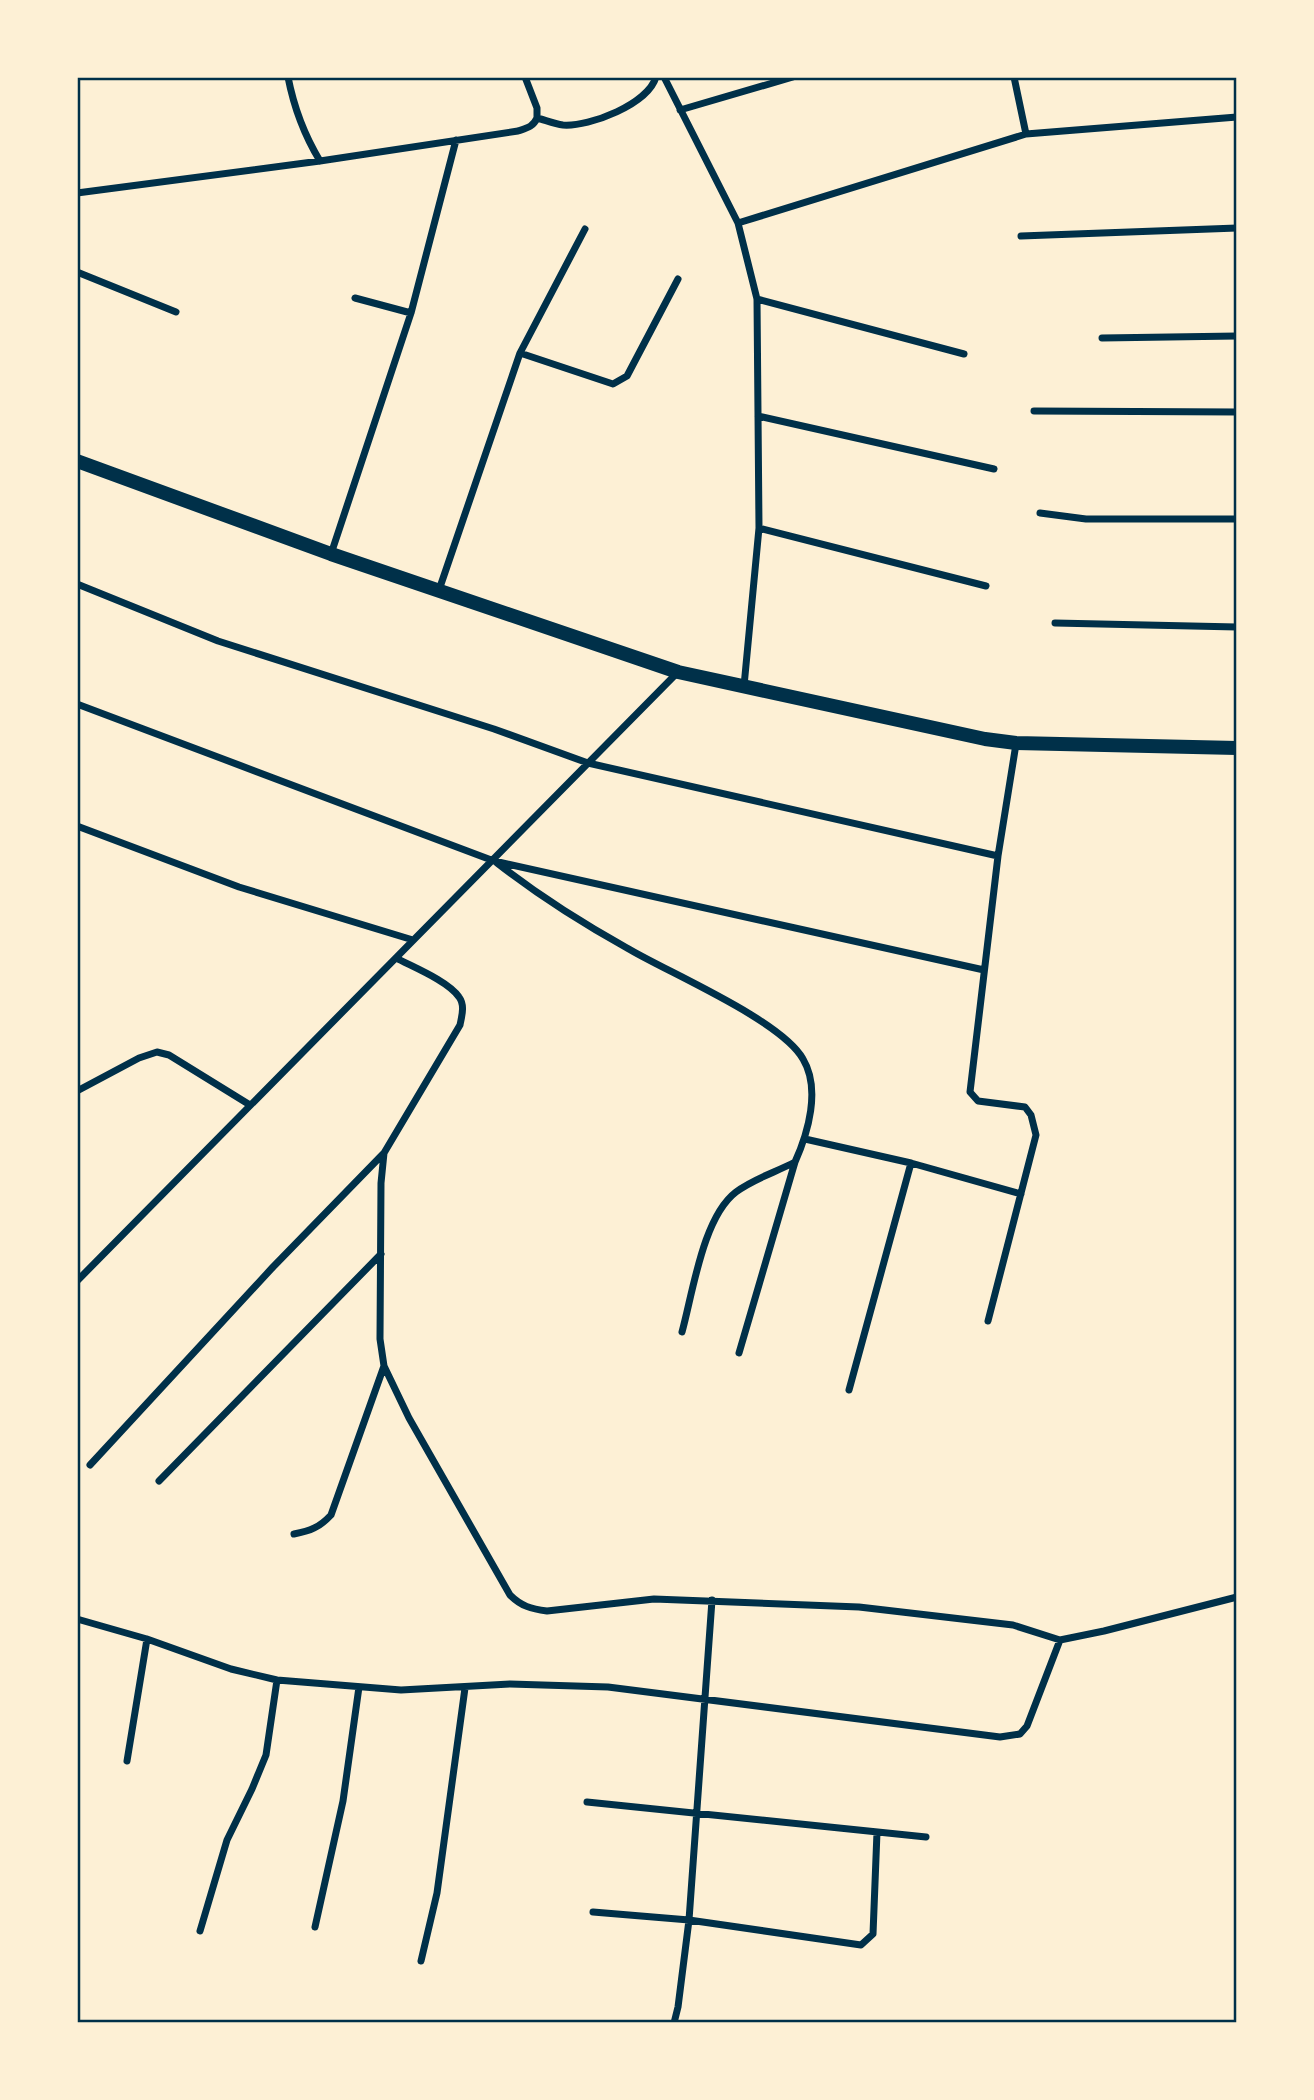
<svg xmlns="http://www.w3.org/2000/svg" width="1314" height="2100" font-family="Roboto,sans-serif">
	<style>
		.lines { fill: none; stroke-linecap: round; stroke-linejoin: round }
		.minor { stroke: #003049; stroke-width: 7 }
		.secondary { stroke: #003049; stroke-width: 14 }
		.neatline { fill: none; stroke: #003049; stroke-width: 2.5 }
	</style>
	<rect width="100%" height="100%" fill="#fdf0d5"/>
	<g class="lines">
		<path class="minor" d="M288,77C294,108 303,133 320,161
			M525,77L537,108V118
			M664,77L738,223L757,299L759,528L744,686
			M1014,77L1026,134
			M680,110L793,77
			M77,193L320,161L518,131C527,128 533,127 537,118C545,120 554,124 563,125C590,127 648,104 656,77
			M738,223L1026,134L1237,117
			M1021,236L1237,228
			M77,272L176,312
			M355,298L411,313
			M757,299L964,354
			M1102,338L1237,336
			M520,353L613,384L627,376L678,279
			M1034,411L1237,412
			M758,416L994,469
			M1040,513L1086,519H1237
			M759,528L986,586
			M331,554L411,313L456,140
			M77,584L218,641L494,729L588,763L998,856
			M439,590L520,353L585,229
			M1055,623L1237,627
			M77,704L494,861L984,970
			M77,826L239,887L413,940
			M497,863C538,895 582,923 627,948C669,973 781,1020 803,1059C821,1089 808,1133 795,1162L739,1353
			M396,958C413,967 448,981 459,997C465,1005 462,1015 460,1025L384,1153L381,1183L380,1339L384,1366L409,1418L510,1595C521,1606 531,1609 547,1611L654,1599L859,1607L1013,1625L1060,1640
			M77,1091L139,1058L157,1052L169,1055L250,1105
			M805,1139L911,1163L1021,1194
			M77,1281L678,672
			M988,1321L1036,1135L1031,1115L1025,1107L978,1101L970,1092L998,856L1016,744
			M682,1332C693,1292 703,1217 736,1192C753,1179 776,1172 795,1162
			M849,1390L911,1163
			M90,1465L273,1267L383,1154
			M159,1481L381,1254
			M294,1534C310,1531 320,1527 331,1515L384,1366
			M77,1619L147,1639L231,1669L277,1680L401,1690L510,1684L608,1687L1000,1737L1020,1734L1027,1726L1060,1640
			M1060,1640L1104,1631L1237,1597
			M127,1761L147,1639
			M587,1802L926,1837
			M593,1912L689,1920L861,1945L873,1934L877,1832
			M315,1927L343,1801L359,1687
			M200,1931L227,1840L252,1789L266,1755L277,1680
			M421,1961L437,1893L465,1688
			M674,2023L678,2007L689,1920L712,1600"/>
		<path class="secondary" d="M77,461L331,554L678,672L985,739L1016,743L1237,748"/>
	</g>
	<rect width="1314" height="2100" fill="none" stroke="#fdf0d5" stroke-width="158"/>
	<rect x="79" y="79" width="1156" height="1942" class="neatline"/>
</svg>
